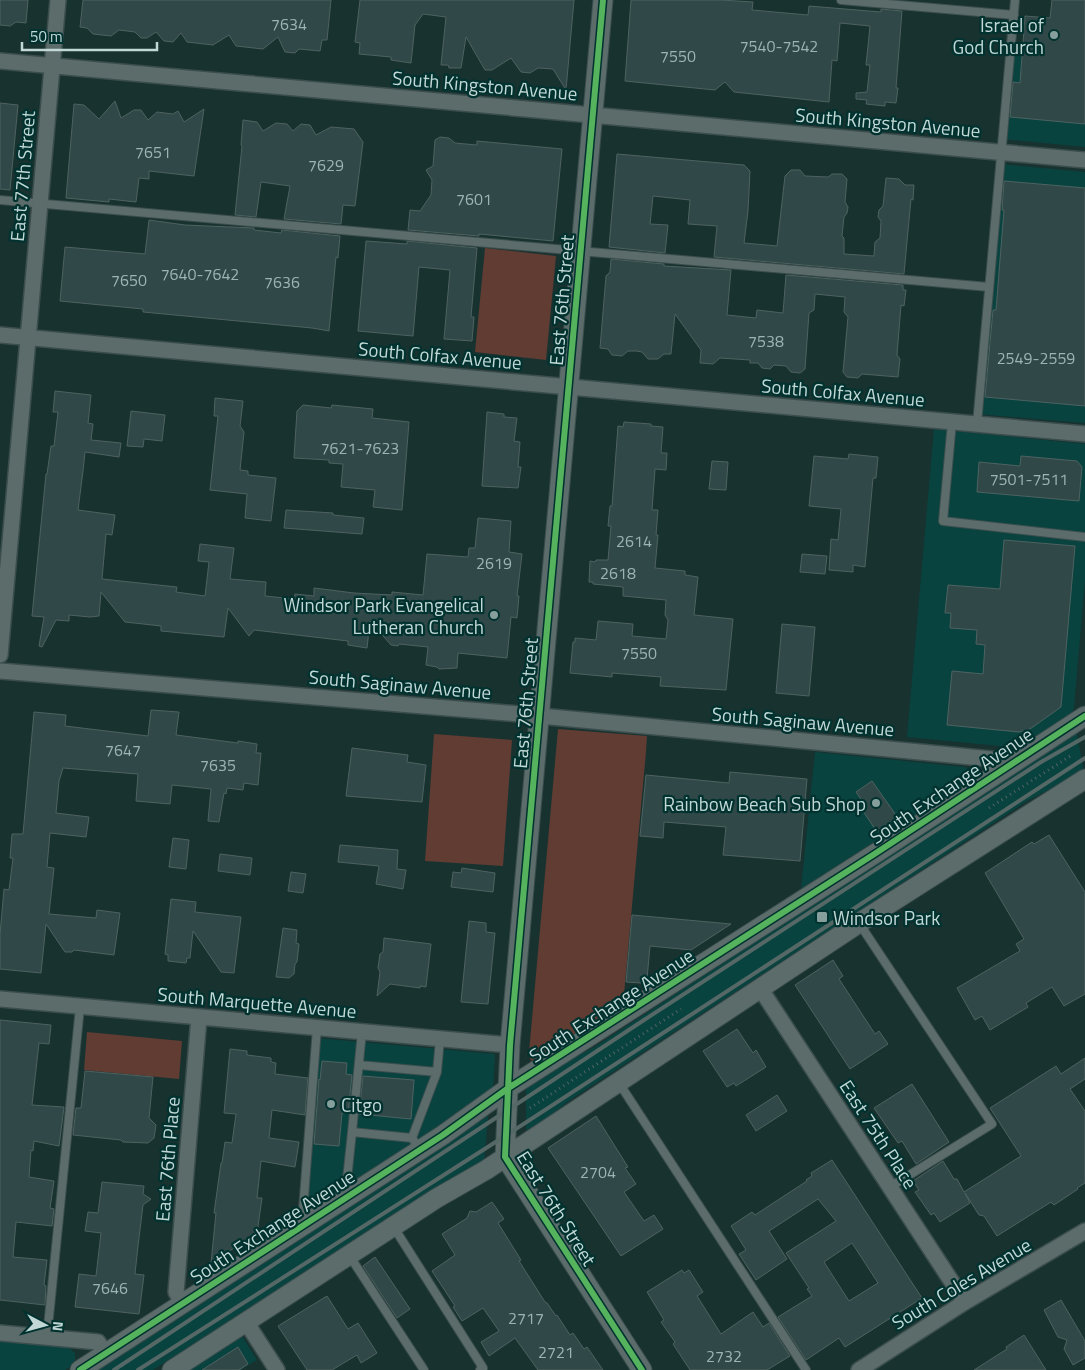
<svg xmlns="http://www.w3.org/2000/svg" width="1085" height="1370" font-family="'Titillium Web',sans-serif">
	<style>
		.built { fill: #084340 }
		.green { fill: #603c33 }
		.building { fill: #304948; stroke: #4e6260; fill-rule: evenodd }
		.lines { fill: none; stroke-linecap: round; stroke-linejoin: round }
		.service-casing { stroke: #3b4e4d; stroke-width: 10 }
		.minor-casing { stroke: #3b4e4d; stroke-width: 18 }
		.tertiary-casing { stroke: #3b4e4d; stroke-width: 21 }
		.path { stroke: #546463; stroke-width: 3; stroke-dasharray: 1 4; stroke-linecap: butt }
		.service { stroke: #5b6c6b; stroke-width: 8 }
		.minor { stroke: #5b6c6b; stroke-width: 15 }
		.tertiary { stroke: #5b6c6b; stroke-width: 19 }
		.rail { stroke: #556866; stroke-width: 4 }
		.cycleway-casing { stroke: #00322f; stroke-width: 9 }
		.cycleway { stroke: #56b35d; stroke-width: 6 }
		.poi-dot { fill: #869e9c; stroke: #00322f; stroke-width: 2 }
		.labels { text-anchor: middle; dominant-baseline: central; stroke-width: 4.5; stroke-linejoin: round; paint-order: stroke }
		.number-label { font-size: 16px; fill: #9db4b2 }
		.poi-label { font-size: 19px; fill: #c1d8d6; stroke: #00322f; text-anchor: end }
		.street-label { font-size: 19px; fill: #c1d8d6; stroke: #00322f }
	</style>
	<rect width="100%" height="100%" fill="#183230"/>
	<path class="built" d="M1010,51L1085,57V147L1002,139Z
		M1000,164L1085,172V423L977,414Z
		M934,429L1085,444V580L1074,707L1072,714L1020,748L907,737Z
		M1075,733L1077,735L1084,772L1027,801L570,1100L534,1129L529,1130L526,1129V1089L528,1086L557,1066L593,1048Z
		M815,752L965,767L970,770V780L801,889Z
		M316,1038L495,1054L493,1092L303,1214Z
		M486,1114L488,1117L484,1161L434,1189L153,1370H97L446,1143Z
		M242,1336L257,1360L240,1370H189Z
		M0,1341L67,1346L75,1353V1360L73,1365L65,1370H0Z"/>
	<path class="green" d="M485,248L556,256L546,360L475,352Z
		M558,729L647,736L646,752L623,1005L533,1062L530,1059L529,1052Z
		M434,734L512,740L503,866L425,861Z
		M87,1032L182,1041L179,1079L84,1070Z"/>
	<path class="building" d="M0,0H28L26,23L16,22L10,26L0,25Z
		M83,0H331L327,40H322L320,51L299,49L295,53L285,52L278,37L263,49L236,46L229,35L213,45L187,42L181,33L173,42L164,41L156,32L147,38H141L135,32L119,30L111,36L93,34L87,28L80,27Z
		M360,0H574L566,90L553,69L538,68L530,73L521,72L511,58L492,70H485L466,37L461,68H449L448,65H441L446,17L423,14L415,25L411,63L391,60V57L359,54L360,43L355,42Z
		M631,0H721L753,2L752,10L808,15L809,6L881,12V9L902,11L896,88H898L896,103L885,102V106L866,104L867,100L856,99V93L867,92L870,65H866L870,26L840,23L837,61L832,60L829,102L734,92L725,82L715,90L625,81Z
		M1052,0H1085V124L1010,117L1013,82L1020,83L1025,16L1050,18Z
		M115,101L121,118L134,110H141L148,120L157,112L173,114L178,111L184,122L204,109L194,176L149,171V179L139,178L136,202L109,199V202L66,198L74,104L84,105L99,119Z
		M0,103L18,105L10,190L0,189Z
		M243,120L257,122L263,131L276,123L287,124L293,131L301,124L310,125L316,135L331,127L354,129L363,142L355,206L343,205L341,224L284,219L290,186L261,182L256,217L235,215L242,146L241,145Z
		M440,137L449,138L455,143L477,145V141L562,149L553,241L479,234V236L408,230L410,210L420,211L431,195L432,180L426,170L433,166L435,140Z
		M617,154L744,165L750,171L748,211L744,243L777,246L785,176L791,170H800L805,176L828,177L832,174H842L847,179L845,202L848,207L847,213L844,217L842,236L844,238V254L874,256L875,242L880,238L881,221L878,217L879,210L883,206L886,178L899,179L905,185H914L913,200L911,199L904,274L714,257L717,226L688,224L690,200L653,196L650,224L668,225L665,253L609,247Z
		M1004,181L1085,188V406L985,397L993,310H996L1004,210H1002Z
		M149,220L185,225L254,228V230L281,233L282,230L340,236L338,258L336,257L329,331L312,328L143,312V309L60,301L65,247L145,254Z
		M366,241L407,244V241L477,248L471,317H474L472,341L444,339L450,270L419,267L413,336L358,331Z
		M611,259L664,264V266L731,270L727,315L756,318L757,310L783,313L786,275L903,285V290H906L904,306L901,305L897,355L900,359L898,377L862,374L858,378L847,377L843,372L848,317L844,312L845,297L815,294L814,310L809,313L805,369L800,373L791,372L786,366L774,365L770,369L762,368L758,363H750V360L720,358L713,364L700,363L701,350L675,314L671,354H664L658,359H648L642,352L636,351H628L622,356L612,355L608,349L600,348L606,276L610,272Z
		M55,391L91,395L88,423L93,424L91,440L121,443L119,457L85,452L83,471L78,510L115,515L112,535L106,534L102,579L177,587L176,592L205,596L209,562L198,561L200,544L234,548L230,579L266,582L265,596L294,599L295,594L314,596V588L354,593L392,595V592L423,595L427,554L468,557L469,548H475L478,518L511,521L509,552L522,554L517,596H519L517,618L511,617L507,658L458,653L457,668L439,669L437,667L426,665L428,647L399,644L398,646L391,645L370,621L367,648L348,645V641L254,630L249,636L228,608L224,637L161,631V626L125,622L101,592L99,616L90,617L69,615V621L56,620L42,647L39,646L44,617L32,616L46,474H47L51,446H54L58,412H53Z
		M215,398L243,401L240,426L244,432L240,470L248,471V475L276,478L271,521L245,518L247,494L210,490L218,416H214Z
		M303,405L331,408L332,405L373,409L372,418L409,422L402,510L373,507L375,490L341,487L343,464L329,463V460L294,458L297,411Z
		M131,411L165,415L162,441L144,439L143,447L127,446Z
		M487,412L504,414V417L517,418L514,441L520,442L518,467H521L518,488L482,486Z
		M624,422L651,424V426L663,427L661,453H667L666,470L655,469L652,510H658L656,535H658L655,568L685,571V575L698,577L694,615L733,619L726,690L660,686L661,677L612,673V677L570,673L573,642H575V638L596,640L598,621L633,624L632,636L666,639L668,620L665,615L666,600L623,596V587L593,584V582H589L590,561L595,562L596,560H608L611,526H608L610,506H612L618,426L623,427Z
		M849,454L878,457L876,478H873L865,567L853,565V572L829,570L831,539L838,540L841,509L809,506L814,456L848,459Z
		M1021,456L1077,461L1082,467L1079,501L977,492L979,462L1020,466Z
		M712,461L728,462L726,490L709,489Z
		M286,510L333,513V515L364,518L362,534L284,528Z
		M1004,540L1075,546L1061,707L1030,729L1019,732L947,725L952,671L983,674L985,645L976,644L977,630L950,628L951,613H945L948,585L1000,589Z
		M802,554L827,556L825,574L800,572Z
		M782,624L815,627L809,696L776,693Z
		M151,710L179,712L176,735L238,743V741L257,744L256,753H261L258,785L244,783L243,790L227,788L226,794L224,793L219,822L208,821L211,789L172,785L170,804L136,801L138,774L63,768L59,781L56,813L89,817L86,837L50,833L47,867L54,868L49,914L96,918L97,910L120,913L114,955L74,950L72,952H65L46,924L41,973L0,969V934L4,889L9,890L13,858H10L12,834H23L34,712L66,715L65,726L148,736Z
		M352,748L408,755L407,762L426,765L422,802L346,796Z
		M730,772L807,779L800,861L723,855L726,827L664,822L663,838L640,836L646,775L729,783Z
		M872,781L898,818L877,832L863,811L867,808L856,792Z
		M1049,835L1085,892V994L1064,1006L1052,987L1026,1003L1028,1007L990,1030L982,1016L975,1020L957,988L1020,951L1016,944L1024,939L985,873L1032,842L1034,844Z
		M173,838L189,840L186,869L169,867Z
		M340,845L398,850L397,869L406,870L403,889L376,884L379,866L338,862Z
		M220,854L252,858L250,875L218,871Z
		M462,868L495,873L493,892L451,887L453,872L461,873Z
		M291,872L306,874L303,893L288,891Z
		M171,899L196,902L195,912L241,917L234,973L221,972L193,931L190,958H187L186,963L168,961V955L165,954Z
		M632,915L731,924L691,950L650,946L647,979H642L641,983L626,982Z
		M469,921L486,923V932L495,933L488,1004L461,1002Z
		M283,928L297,930L296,943L299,944L297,962L295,964L294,974L289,978L276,977Z
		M384,938L431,944L426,987L420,986V988L390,984L377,996L380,972L378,968L380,954L383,952Z
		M833,960L843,976L839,979L875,1034L879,1031L888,1044L850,1069L795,985Z
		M0,1020L51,1025L49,1044L39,1043L32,1105L64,1107L59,1146L34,1141L33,1151L31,1150L29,1177L54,1181L50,1208L54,1209L52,1226L16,1222L13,1257L47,1260L44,1285L46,1286L45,1305L0,1300Z
		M737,1029L753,1053L756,1050L766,1067L736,1086L734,1083L727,1087L703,1051Z
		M230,1049L247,1051V1055L271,1058V1062L276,1063L275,1074L308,1078L305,1115L272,1110L269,1138L299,1142L295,1167L261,1161L257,1198H262L257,1233L211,1263L216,1213H214L221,1163H222L225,1142L232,1143L236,1114L224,1113Z
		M1085,1058V1079L1070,1089L1085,1111V1183L1077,1188L1078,1189L1054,1205L1051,1202L997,1236L984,1216L979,1215L965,1193L970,1203L940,1222L934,1213L931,1215L915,1192L919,1190L913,1181L943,1161L954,1179H957L964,1192L1021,1156L990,1108L1056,1066L1061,1074Z
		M322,1061L347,1063L346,1074L352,1075L348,1113H342L339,1146L314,1144L319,1079L320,1080Z
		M85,1071L153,1077L149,1118L156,1125L154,1138L148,1143L123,1142L121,1140L73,1135L76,1108H81Z
		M363,1076L414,1080L411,1119L359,1114Z
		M912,1084L949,1142L916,1164L902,1141L898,1143L874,1108Z
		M777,1095L787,1111L756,1131L746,1115Z
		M596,1116L628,1167L625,1168L636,1184L624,1192L644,1221L654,1215L663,1229L621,1256L548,1148Z
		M832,1160L922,1298L845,1347L839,1338L806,1360L778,1317L812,1296L807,1289L809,1288L786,1253L836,1221L818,1199L769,1231L787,1259L756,1280L739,1254L746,1250L731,1226L752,1212L755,1215L807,1181L806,1180L812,1176L811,1173ZM852,1243L878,1283L849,1301L824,1262Z
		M102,1182L144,1186L143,1194L151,1199L143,1205L138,1246L135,1274L144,1275L139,1314L75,1307L79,1274L96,1276L101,1233L85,1231L88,1212L98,1213Z
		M492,1202L504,1219L498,1223L521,1260L519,1261L545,1302L547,1303L556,1316L557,1315L570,1335L573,1333L584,1349L587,1347L603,1370H538L515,1338L489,1356L481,1342L499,1331L483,1308L462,1321L453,1307L455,1306L432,1271L455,1255L442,1234L467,1218L470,1211L476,1212Z
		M375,1257L410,1309L397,1318L363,1266Z
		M682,1270L684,1273L689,1270L703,1292L697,1296L721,1334L753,1312L763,1327L769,1323L790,1356L767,1370H690L673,1344L675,1342L661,1322L664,1320L647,1292Z
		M327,1296L348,1329L358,1323L377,1353L361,1363L357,1355L332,1370H307L278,1326Z
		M1061,1300L1085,1341V1358L1073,1365L1064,1349L1067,1340L1058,1337L1044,1310Z
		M1024,1335L1046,1370H974L1007,1349L1006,1347Z
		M238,1347L248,1364L239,1370H202Z"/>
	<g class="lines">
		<g class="service-casing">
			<path id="service" d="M841,0L1014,15
				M0,200L989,287
				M952,422L943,521L1085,537
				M977,424L1015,0
				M859,923L992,1124L890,1187
				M359,1065L437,1072
				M619,1083L806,1370
				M352,1132L362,1032
				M414,1141L412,1138L437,1072L440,1039
				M355,1190L347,1179L352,1132L412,1138
				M302,1223L317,1028
				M393,1226L483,1368L480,1370
				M349,1255L424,1370
				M47,1337L80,1007"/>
		</g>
		<g class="minor-casing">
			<path id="minor" d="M0,61L1085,160
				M0,335L1085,434
				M0,655L58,0
				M0,671L519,714L941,754L991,759L999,771
				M760,988L965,1302
				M0,999L510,1045
				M182,1303L176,1292L199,1017
				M246,1322L277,1370
				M0,1333L98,1342L105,1353
				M859,1370L965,1302L1085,1231"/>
		</g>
		<g class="tertiary-casing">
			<path id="tertiary" d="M603,0L510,1045L505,1157L642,1370
				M80,1370L443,1135L507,1089L876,853L1085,716
				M172,1370L437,1198L486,1170L859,923L1085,779"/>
		</g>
		<path class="path" d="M989,808L1072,755
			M530,1108L681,1009"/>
		<use href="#service" class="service"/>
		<use href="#minor" class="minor"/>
		<use href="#tertiary" class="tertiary"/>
		<path class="rail" d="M114,1370L644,1020L1041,762L1085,737
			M138,1370L505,1136L1085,758"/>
		<g class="cycleway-casing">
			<path id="cycleway" d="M603,0L510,1045L505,1157L642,1370
				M80,1370L443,1135L507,1089L876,853L1085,716"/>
		</g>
		<use href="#cycleway" class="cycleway"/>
	</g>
	<g class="poi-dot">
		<circle cx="1054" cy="35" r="5"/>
		<circle cx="494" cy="615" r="5"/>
		<circle cx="876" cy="803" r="5"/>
		<rect x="816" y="911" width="12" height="12" rx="2.5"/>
		<circle cx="331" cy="1104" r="5"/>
	</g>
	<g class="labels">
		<g class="number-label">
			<text x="289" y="24">7634</text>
			<text x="779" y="46">7540-7542</text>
			<text x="678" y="56">7550</text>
			<text x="153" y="152">7651</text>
			<text x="326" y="165">7629</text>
			<text x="474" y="199">7601</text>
			<text x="200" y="274">7640-7642</text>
			<text x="129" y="280">7650</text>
			<text x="282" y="282">7636</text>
			<text x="766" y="341">7538</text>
			<text x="1036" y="358">2549-2559</text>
			<text x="360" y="448">7621-7623</text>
			<text x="1029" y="479">7501-7511</text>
			<text x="634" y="541">2614</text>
			<text x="494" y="563">2619</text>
			<text x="618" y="573">2618</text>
			<text x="639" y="653">7550</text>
			<text x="123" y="750">7647</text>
			<text x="218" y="765">7635</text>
			<text x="598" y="1172">2704</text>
			<text x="110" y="1288">7646</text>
			<text x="526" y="1318">2717</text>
			<text x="556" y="1352">2721</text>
			<text x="724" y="1356">2732</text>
		</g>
		<g class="poi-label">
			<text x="1044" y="24">Israel of<tspan x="1044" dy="22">God Church</tspan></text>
			<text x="484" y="604">Windsor Park Evangelical<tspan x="484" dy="22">Lutheran Church</tspan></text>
			<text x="866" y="803">Rainbow Beach Sub Shop</text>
			<text x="833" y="917" text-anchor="start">Windsor Park</text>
			<text x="341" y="1104" text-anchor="start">Citgo</text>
		</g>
		<g class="street-label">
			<text transform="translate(485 85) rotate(5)">South Kingston Avenue</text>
			<text transform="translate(888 122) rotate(5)">South Kingston Avenue</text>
			<text transform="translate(22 176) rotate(-85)">East 77th Street</text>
			<text transform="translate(561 300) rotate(-85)">East 76th Street</text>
			<text transform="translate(440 355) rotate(5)">South Colfax Avenue</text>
			<text transform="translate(843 392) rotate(5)">South Colfax Avenue</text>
			<text transform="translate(400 684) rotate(5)">South Saginaw Avenue</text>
			<text transform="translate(525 703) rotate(-85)">East 76th Street</text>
			<text transform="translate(803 721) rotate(5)">South Saginaw Avenue</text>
			<text transform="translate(951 785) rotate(-34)">South Exchange Avenue</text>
			<text transform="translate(257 1002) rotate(5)">South Marquette Avenue</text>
			<text transform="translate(611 1005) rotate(-33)">South Exchange Avenue</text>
			<text transform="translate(879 1134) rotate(57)">East 75th Place</text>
			<text transform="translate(167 1159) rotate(-85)">East 76th Place</text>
			<text transform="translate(557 1208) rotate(58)">East 76th Street</text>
			<text transform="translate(272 1226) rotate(-33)">South Exchange Avenue</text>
			<text transform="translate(961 1283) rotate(-31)">South Coles Avenue</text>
		</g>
	</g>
	<g transform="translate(45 1325) rotate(96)" stroke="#00322f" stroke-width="4" paint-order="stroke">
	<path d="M0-4L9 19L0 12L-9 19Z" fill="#c1d8d6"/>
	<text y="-8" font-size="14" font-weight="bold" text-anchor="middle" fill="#c1d8d6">N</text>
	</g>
	<path d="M22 42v8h135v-8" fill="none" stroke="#c1d8d6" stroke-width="2.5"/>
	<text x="30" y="42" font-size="15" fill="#c1d8d6" stroke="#00322f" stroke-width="4" paint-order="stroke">50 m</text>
</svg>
